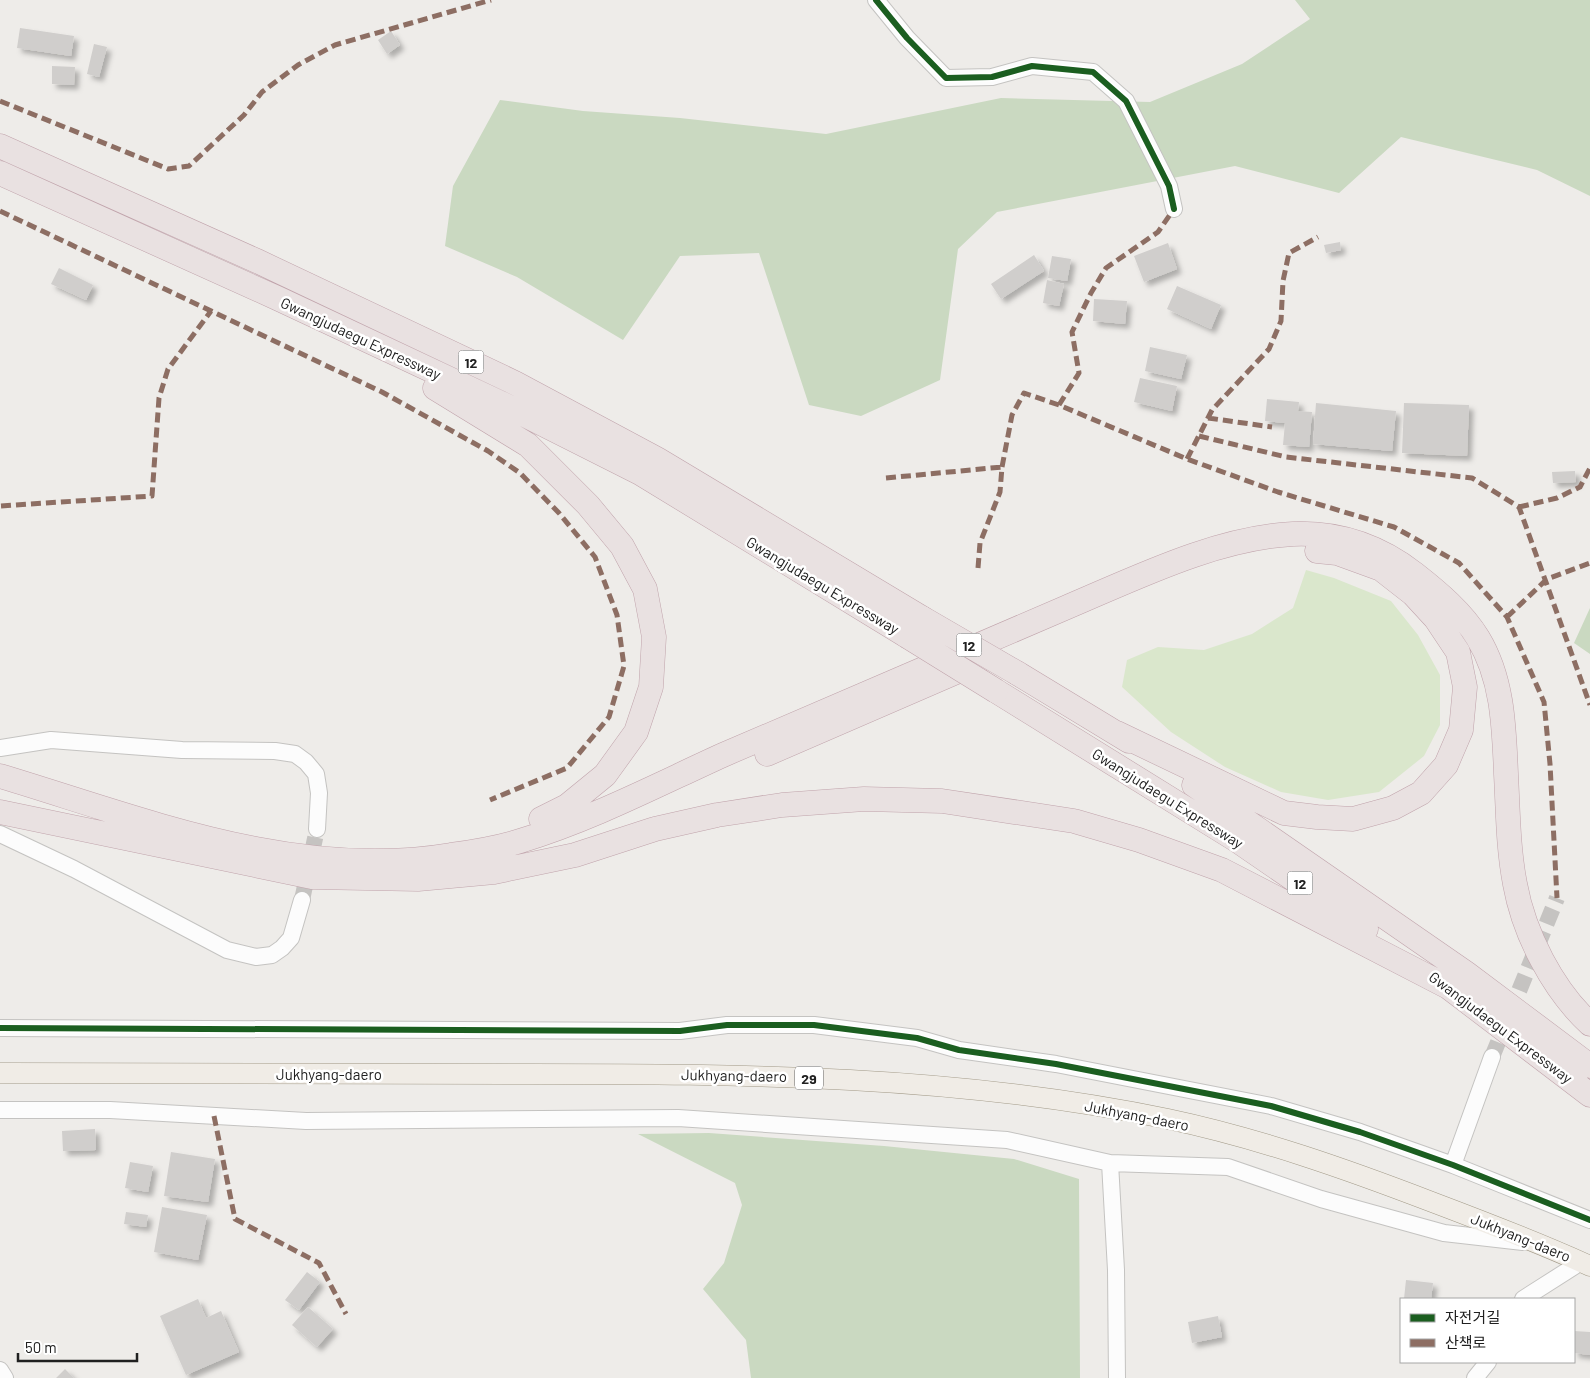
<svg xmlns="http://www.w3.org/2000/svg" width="1590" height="1378" font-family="Barlow,'Noto Sans KR',sans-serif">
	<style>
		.grass { fill: #dae7cc }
		.forest { fill: #cad9c1 }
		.building { fill: #d0cecc; filter: url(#shadow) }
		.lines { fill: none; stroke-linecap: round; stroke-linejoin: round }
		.minor-tunnel { stroke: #c5c3c1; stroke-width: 16; stroke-dasharray: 16 8; stroke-linecap: butt }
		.minor-casing { stroke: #c4c3c1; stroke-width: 18 }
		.major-casing { stroke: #a29a88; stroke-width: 21 }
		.highway-casing { stroke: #c0a3ab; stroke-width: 25 }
		.minor { stroke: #fcfcfc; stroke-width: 16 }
		.major { stroke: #f0ece6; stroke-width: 20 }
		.highway { stroke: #e9e1e1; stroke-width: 24 }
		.highway-bridge-casing { stroke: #c0a3ab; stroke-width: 25; stroke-linecap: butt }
		.highway-bridge { stroke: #e9e1e1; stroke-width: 24 }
		.quiet { stroke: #8d6e63; stroke-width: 5; stroke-dasharray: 10 5; stroke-linecap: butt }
		.cycleway-casing { stroke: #fff; stroke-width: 9 }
		.cycleway { stroke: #1b5e20; stroke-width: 6 }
		.labels { text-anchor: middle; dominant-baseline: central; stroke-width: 5; stroke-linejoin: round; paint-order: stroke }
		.shield { fill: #fff; stroke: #636363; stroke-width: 1 }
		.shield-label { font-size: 14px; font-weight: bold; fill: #202020 }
		.street-label { font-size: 15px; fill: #202020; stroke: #fff }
	</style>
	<defs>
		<filter id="shadow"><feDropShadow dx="4.5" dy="4.5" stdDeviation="2.5" flood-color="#0004"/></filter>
	</defs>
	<rect width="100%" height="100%" fill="#eeece9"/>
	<path class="grass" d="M1306,570L1334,578L1391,601L1418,635L1440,675V725L1424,756L1379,792L1328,800L1281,792L1225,767L1171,732L1122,687L1127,660L1158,647L1204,650L1252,634L1293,608Z"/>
	<path class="forest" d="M1295,0H1590V196L1537,170L1401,137L1339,193L1235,166L997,212L958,249L940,380L861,416L809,405L759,253L680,256L623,340L517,277L445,246L453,186L500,100L583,111L680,118L826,134L1001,98L1150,102L1242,64L1310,19Z
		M1590,608V654L1574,643Z
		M709,1133L884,1146L1014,1159L1079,1179L1080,1378H751L746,1340L703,1289L724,1263L742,1205L735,1183L638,1134Z"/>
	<path class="building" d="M20,28L74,36L71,56L17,48Z
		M391,31L400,45L387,54L378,40Z
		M94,44L107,47L99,77L87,74Z
		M52,66L75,67L74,85L52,84Z
		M1340,242L1341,250L1326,253L1324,245Z
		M1168,243L1177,269L1144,282L1134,256Z
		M1034,255L1044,271L1001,299L991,284Z
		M1052,256L1071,259L1067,281L1048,278Z
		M59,268L93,285L86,300L51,284Z
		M1047,280L1064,284L1059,306L1043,303Z
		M1177,286L1221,305L1211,329L1167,309Z
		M1094,299L1127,301L1125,324L1093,321Z
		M1150,347L1187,355L1181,379L1145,371Z
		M1140,378L1177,386L1172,411L1134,402Z
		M1267,399L1299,402L1298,411L1312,412L1309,447L1283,445L1285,423L1265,421Z
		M1316,403L1396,411L1392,451L1313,444Z
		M1404,403L1469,405L1467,456L1402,453Z
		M1575,471L1576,482L1553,483L1552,472Z
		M95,1129L96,1150L63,1151L62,1131Z
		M171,1152L215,1159L208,1202L164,1196Z
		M130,1162L153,1166L148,1192L125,1188Z
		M162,1207L207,1215L198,1260L154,1252Z
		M126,1212L148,1215L146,1227L124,1224Z
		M307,1272L320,1282L299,1310L285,1300Z
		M1406,1280L1433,1283L1431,1299H1404Z
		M198,1299L206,1318L221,1311L239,1352L186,1375L160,1316Z
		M308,1307L333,1329L317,1347L292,1325Z
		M1218,1316L1222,1337L1192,1343L1188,1322Z
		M1574,1331L1590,1332V1355L1574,1353Z
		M65,1369L74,1378H56Z"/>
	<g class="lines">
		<path class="minor-tunnel" d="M302,900L317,829
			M1492,1057L1557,898"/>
		<g class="minor-casing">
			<path id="minor" d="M876,0L907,38L946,78L992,77L1032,66L1093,72L1126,101L1169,186L1174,209
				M0,748L51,740L182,750L275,751L295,754L306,762L316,774L319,793L317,829
				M0,834L74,869L227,950L256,957L272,955L282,948L291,938L302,900
				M0,1028L680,1031L727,1025H814L917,1038L959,1050L1056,1064L1271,1106L1360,1132L1453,1165L1590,1220
				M0,1110H110L306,1121L678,1118L1007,1140L1110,1163L1228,1167L1321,1199L1444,1233L1523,1242
				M1110,1163L1116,1270L1117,1378
				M1453,1165L1492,1057
				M1523,1299L1581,1262
				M0,1370L5,1378
				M1475,1378L1488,1362"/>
		</g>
		<g class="major-casing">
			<path id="major" d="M0,1073C176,1074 352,1074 529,1074C744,1074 957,1075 1168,1119C1258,1138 1346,1169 1432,1202C1485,1222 1538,1242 1590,1266"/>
		</g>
		<g class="highway-casing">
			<path id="highway" d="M0,146L257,261L515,383L657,459L922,618
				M0,173L277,298L501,403L640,473L907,636
				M435,388L528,445L588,505L622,546L645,589L654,637L651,687L636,732L605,775L567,806L541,819
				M1017,673L1129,741
				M996,691L1238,841L1366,929
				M1117,733L1284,813L1317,817L1353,819L1393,808L1421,793L1446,765L1461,730L1465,687L1458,652L1436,619L1413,594L1381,569L1337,553L1317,551
				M767,754L977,663
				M0,776C146,820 296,881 451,855C473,852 498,848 520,841C590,820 657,785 723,755C837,705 951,656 1065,608C1136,578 1216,538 1293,534C1339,532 1379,546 1415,574C1438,592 1463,613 1478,638C1503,679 1504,727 1506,774C1508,811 1508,848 1515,884C1524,934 1553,990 1590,1024
				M1194,785L1466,973L1590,1066
				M0,812L312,877L418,879L494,872L575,855L655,829L717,815L782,805L864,799L942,801L1074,821L1139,840L1222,870L1452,989
				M451,875L504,858
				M1439,980L1590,1095"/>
		</g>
		<use href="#minor" class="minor"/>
		<use href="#major" class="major"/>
		<use href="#highway" class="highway"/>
		<g class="highway-bridge-casing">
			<path id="highway-bridge" d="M922,618L1017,673
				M907,636L996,691"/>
		</g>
		<use href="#highway-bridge" class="highway-bridge"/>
		<path class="quiet" d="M0,101L168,169L189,166L244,115L262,92L298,65L335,45L491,0
			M0,211L382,392L488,451L520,473L559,513L595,557L617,615L624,666L609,717L567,768L490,800
			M1059,405L1079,373L1072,332L1091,293L1106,268L1158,232L1174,209
			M1208,418L1272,427
			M1199,436L1286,457L1472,478L1519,507L1590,705
			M1187,459L1212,410L1269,349L1281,321L1283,281L1289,253L1318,237
			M886,478L1002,467
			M1,506L152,496L159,398L168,369L211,311
			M1519,507L1557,498L1580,487L1590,468
			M978,568L980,543L1000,492L1002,467L1012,415L1024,393L1059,405L1187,459L1278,492L1394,527L1459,563L1507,617L1544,702L1550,764L1557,898
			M1507,617L1547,579L1590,563
			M214,1116L235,1219L319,1263L346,1314"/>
		<g class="cycleway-casing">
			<path id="cycleway" d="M876,0L907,38L946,78L992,77L1032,66L1093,72L1126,101L1169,186L1174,209
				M0,1028L680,1031L727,1025H814L917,1038L959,1050L1056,1064L1271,1106L1360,1132L1453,1165L1590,1220"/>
		</g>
		<use href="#cycleway" class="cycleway"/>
	</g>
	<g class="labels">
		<g class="shield">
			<rect x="458.5" y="350.5" width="25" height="23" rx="4"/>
			<rect x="956.5" y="633.5" width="25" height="23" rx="4"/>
			<rect x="1287.5" y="871.5" width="25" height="23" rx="4"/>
			<rect x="795" y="1066.5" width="28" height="23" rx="4"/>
		</g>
		<g class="shield-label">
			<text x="471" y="362">12</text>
			<text x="969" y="645">12</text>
			<text x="1300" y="883">12</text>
			<text x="809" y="1078">29</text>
		</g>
		<g class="street-label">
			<text transform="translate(361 338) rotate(25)">Gwangjudaegu Expressway</text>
			<text transform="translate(823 585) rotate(31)">Gwangjudaegu Expressway</text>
			<text transform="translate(1168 798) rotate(32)">Gwangjudaegu Expressway</text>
			<text transform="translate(1501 1027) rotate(37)">Gwangjudaegu Expressway</text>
			<text x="329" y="1074">Jukhyang-daero</text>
			<text transform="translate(734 1075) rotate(1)">Jukhyang-daero</text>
			<text transform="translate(1137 1115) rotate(11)">Jukhyang-daero</text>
			<text transform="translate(1521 1237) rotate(22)">Jukhyang-daero</text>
		</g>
	</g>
	<rect x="1400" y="1298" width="175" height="65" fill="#ffffff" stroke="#a6a6a6"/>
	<rect x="1410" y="1314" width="25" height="8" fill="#1b5e20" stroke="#a6a6a6"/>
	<text x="1445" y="1323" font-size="15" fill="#202020">자전거길</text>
	<rect x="1410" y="1339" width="25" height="8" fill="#8d6e63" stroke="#a6a6a6"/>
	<text x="1445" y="1348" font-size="15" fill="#202020">산책로</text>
	<path d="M18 1353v8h119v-8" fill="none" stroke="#202020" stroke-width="2.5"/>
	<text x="25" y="1353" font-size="15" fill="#202020" stroke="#ffffff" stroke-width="4" paint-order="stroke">50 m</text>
</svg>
